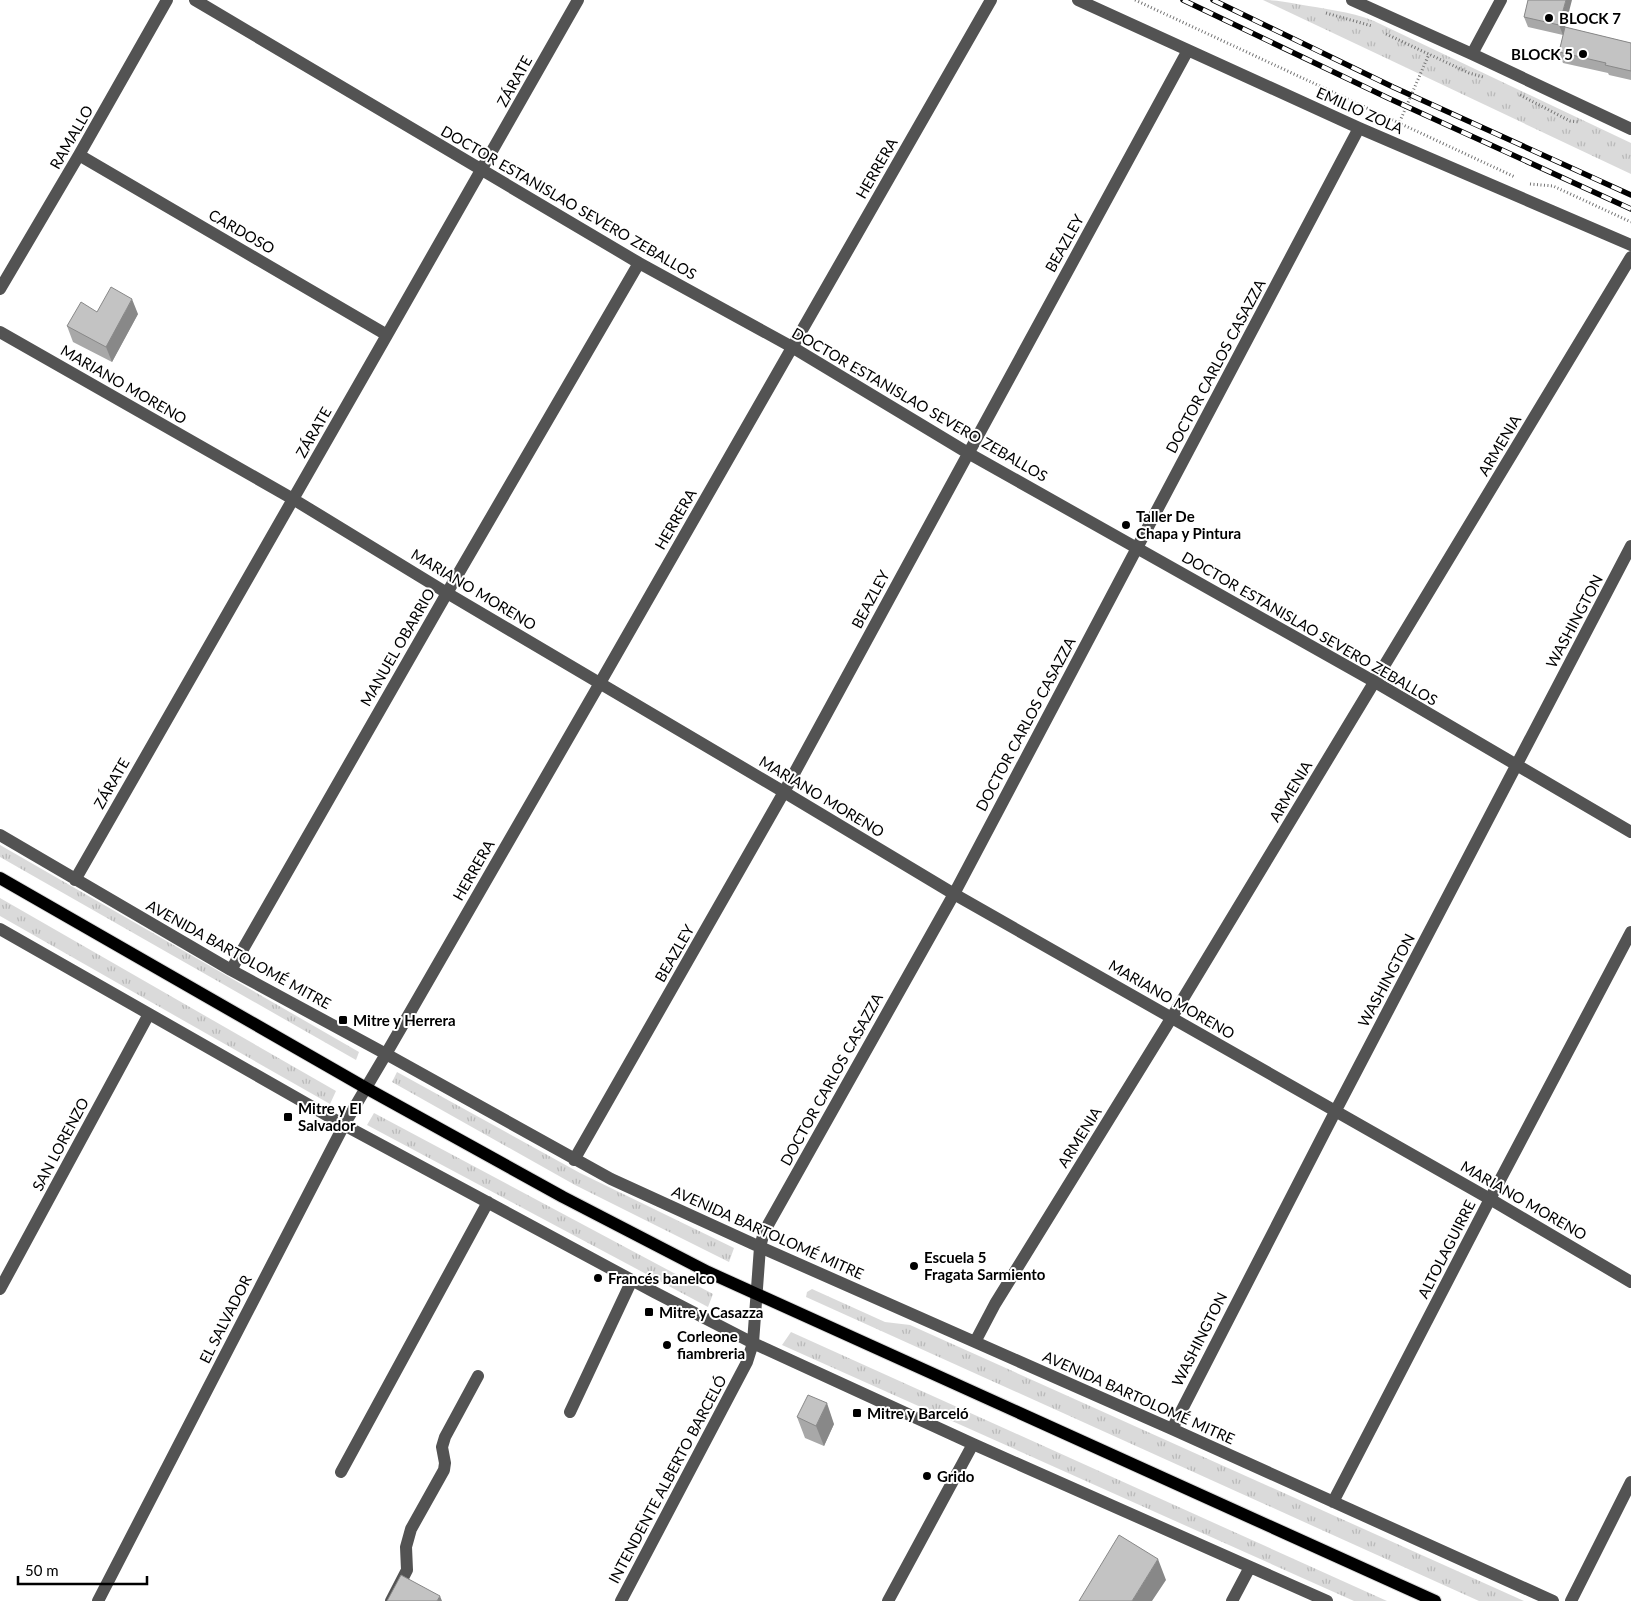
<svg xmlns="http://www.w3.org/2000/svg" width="1631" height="1601" font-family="Lato,sans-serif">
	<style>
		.park { fill: url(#park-tufts) }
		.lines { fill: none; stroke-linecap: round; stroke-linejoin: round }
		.major-casing { stroke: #dbdbdb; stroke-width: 14 }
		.path { stroke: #757575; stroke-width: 3; stroke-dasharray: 1 2.5; stroke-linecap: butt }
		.minor { stroke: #535353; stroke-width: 12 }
		.major { stroke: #000; stroke-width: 12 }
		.rail-casing { stroke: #000; stroke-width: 5.5 }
		.rail { stroke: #fff; stroke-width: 4; stroke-dasharray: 11; stroke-linecap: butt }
		.wall { fill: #a8a8a8 }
		.shaded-wall { fill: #888 }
		.building { fill: #c3c3c3; stroke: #888 }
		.poi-dot { fill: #000; stroke: #fff; stroke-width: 2 }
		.labels { text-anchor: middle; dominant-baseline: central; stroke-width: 4; stroke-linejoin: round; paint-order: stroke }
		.poi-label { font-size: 15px; font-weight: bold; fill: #000; stroke: #fff; text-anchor: start }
		.street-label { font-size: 15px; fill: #000; stroke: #fff }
	</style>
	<defs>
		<pattern id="park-tufts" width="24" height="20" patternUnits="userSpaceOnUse" patternTransform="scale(1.25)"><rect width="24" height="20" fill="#dadada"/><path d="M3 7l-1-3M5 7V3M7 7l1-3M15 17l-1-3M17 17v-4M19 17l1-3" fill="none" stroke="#b9b9b9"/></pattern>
	</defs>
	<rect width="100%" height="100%" fill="#fff"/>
	<path class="park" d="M1263,0C1276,0 1285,2 1297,4C1324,9 1349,11 1374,21L1631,143V174Z
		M0,845L359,1052L356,1060L0,857Z
		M0,898L336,1091L330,1104L0,916Z
		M397,1072L580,1173L734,1248L729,1262L575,1185L392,1082Z
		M374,1113L713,1294L708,1307L367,1125Z
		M812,1289L885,1322L910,1325L1524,1601H1479L806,1297L807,1292Z
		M791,1332L1387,1601H1354L782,1345Z"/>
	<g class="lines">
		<g class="major-casing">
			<path id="major" d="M0,878L366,1088L563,1197L708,1272L1435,1601"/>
		</g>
		<path class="path" d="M1135,0L1515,177
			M1326,13L1372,26
			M1386,34L1469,73L1483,77
			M1520,95L1570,121L1580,122
			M1397,128L1429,54
			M1530,184L1553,186L1631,222"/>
		<path class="minor" d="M195,0L639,263L792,347L968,453L1375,682L1631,832
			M1078,0L1359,128L1631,245
			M1352,0L1472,54L1631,129
			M1472,54L1501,0
			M79,155L387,335
			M0,289L79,155L167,0
			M0,332L293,499L447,593L784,792L954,894L1490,1199L1631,1282
			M0,835L231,970L386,1054L611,1179L760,1247L1172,1429L1553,1601
			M75,880L387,335L578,0
			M0,929L344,1125L654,1292L753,1343L973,1444L1327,1601
			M231,970L447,593L639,263
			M574,1160L784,792L1188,50
			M0,1289L149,1014
			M975,1342L995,1304L1172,1017L1631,257
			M570,1412L632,1280
			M1172,1429L1335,1112L1631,546
			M341,1472L488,1202
			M1333,1502L1490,1199L1631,932
			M98,1601L344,1125L386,1054L600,683L991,0
			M391,1601L407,1570L406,1547L411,1529L444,1470L445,1463L442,1447L445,1437L478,1376
			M621,1601L747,1362L753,1343L760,1247L764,1232L954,894L1359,128
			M888,1601L973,1444
			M1232,1601L1250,1567
			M1571,1601L1631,1482"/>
		<use href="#major" class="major"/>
		<g class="rail-casing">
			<path id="rail" d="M1183,0L1388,98L1631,209
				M1213,0L1393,87L1631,195"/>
		</g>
		<use href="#rail" class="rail"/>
	</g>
	<path class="wall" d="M1528,0L1565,27L1631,43V80L1609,75L1608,73L1563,63L1559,52L1563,35L1528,27L1524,17Z
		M97,312L138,314L112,362L73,342L67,326Z
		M797,1417L834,1424L824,1446L805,1438Z"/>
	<path class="shaded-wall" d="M1566,0H1572L1563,35L1559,25Z
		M132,299L138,314L112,362L106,347Z
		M827,1403L834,1424L824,1446L816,1426Z
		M1158,1559L1166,1580L1152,1601H1132Z
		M440,1596L442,1601H437Z"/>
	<path class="building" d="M1528,0H1566L1559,25L1524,17Z
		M1565,27L1631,43V71L1605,65L1606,63L1559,52Z
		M111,287L132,299L106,347L67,326L81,302L97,312Z
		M808,1395L827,1403L816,1426L797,1417Z
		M1119,1535L1158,1559L1132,1601H1079Z
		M401,1575L440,1596L437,1601H387Z"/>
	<g class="poi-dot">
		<circle cx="1549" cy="18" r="5"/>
		<circle cx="1583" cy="54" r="5"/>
		<circle cx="1126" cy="525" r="5"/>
		<rect x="338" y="1015" width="10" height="10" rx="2.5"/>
		<rect x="283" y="1112" width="10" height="10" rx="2.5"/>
		<circle cx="914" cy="1266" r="5"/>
		<circle cx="598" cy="1278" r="5"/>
		<rect x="644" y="1307" width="10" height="10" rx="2.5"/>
		<circle cx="667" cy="1345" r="5"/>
		<rect x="852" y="1408" width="10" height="10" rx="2.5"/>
		<circle cx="927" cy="1476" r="5"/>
	</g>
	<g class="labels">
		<g class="poi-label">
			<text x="1559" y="18">BLOCK 7</text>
			<text x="1573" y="54" text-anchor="end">BLOCK 5</text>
			<text x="1136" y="516">Taller De<tspan x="1136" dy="17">Chapa y Pintura</tspan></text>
			<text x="353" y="1020">Mitre y Herrera</text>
			<text x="298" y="1108">Mitre y El<tspan x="298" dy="17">Salvador</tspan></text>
			<text x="924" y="1257">Escuela 5<tspan x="924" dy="17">Fragata Sarmiento</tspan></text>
			<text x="608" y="1278">Francés banelco</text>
			<text x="659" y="1312">Mitre y Casazza</text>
			<text x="677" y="1336">Corleone<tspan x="677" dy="17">fiambreria</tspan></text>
			<text x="867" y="1413">Mitre y Barceló</text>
			<text x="937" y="1476">Grido</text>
		</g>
		<g class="street-label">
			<text transform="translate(514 81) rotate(-61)">ZÁRATE</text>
			<text transform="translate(1360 110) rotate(24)">EMILIO ZOLA</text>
			<text transform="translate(71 137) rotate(-60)">RAMALLO</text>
			<text transform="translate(876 168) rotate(-60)">HERRERA</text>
			<text transform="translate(569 202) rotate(30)">DOCTOR ESTANISLAO SEVERO ZEBALLOS</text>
			<text transform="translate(242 231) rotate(30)">CARDOSO</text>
			<text transform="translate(1064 243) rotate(-61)">BEAZLEY</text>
			<text transform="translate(1215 366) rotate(-62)">DOCTOR CARLOS CASAZZA</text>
			<text transform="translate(124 384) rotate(30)">MARIANO MORENO</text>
			<text transform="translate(920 404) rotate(30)">DOCTOR ESTANISLAO SEVERO ZEBALLOS</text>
			<text transform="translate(313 432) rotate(-60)">ZÁRATE</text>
			<text transform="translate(1499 445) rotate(-59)">ARMENIA</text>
			<text transform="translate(675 519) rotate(-60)">HERRERA</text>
			<text transform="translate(474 589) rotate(31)">MARIANO MORENO</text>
			<text transform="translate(870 599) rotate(-62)">BEAZLEY</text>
			<text transform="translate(1574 621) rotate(-62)">WASHINGTON</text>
			<text transform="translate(1310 628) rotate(30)">DOCTOR ESTANISLAO SEVERO ZEBALLOS</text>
			<text transform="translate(397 647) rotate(-60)">MANUEL OBARRIO</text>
			<text transform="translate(1025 724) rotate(-62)">DOCTOR CARLOS CASAZZA</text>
			<text transform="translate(111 783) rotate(-60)">ZÁRATE</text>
			<text transform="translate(1290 791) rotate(-59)">ARMENIA</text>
			<text transform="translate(822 796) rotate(31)">MARIANO MORENO</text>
			<text transform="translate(473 870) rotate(-60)">HERRERA</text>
			<text transform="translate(674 953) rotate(-60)">BEAZLEY</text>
			<text transform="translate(239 954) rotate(29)">AVENIDA BARTOLOMÉ MITRE</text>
			<text transform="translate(1386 980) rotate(-62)">WASHINGTON</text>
			<text transform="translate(1172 999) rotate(30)">MARIANO MORENO</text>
			<text transform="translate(831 1079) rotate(-61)">DOCTOR CARLOS CASAZZA</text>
			<text transform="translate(1079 1137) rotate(-58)">ARMENIA</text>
			<text transform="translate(60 1144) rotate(-62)">SAN LORENZO</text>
			<text transform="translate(1524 1200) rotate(30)">MARIANO MORENO</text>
			<text transform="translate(768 1232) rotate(24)">AVENIDA BARTOLOMÉ MITRE</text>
			<text transform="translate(1446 1249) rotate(-63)">ALTOLAGUIRRE</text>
			<text transform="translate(225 1319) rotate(-63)">EL SALVADOR</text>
			<text transform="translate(1199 1339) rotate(-63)">WASHINGTON</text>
			<text transform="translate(1139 1397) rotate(24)">AVENIDA BARTOLOMÉ MITRE</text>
			<text transform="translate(667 1479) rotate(-62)">INTENDENTE ALBERTO BARCELÓ</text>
		</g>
	</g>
	<path d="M18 1576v8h129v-8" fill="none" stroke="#000000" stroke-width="2.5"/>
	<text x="25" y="1576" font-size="15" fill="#000000" stroke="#ffffff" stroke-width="4" paint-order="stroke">50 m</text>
</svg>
